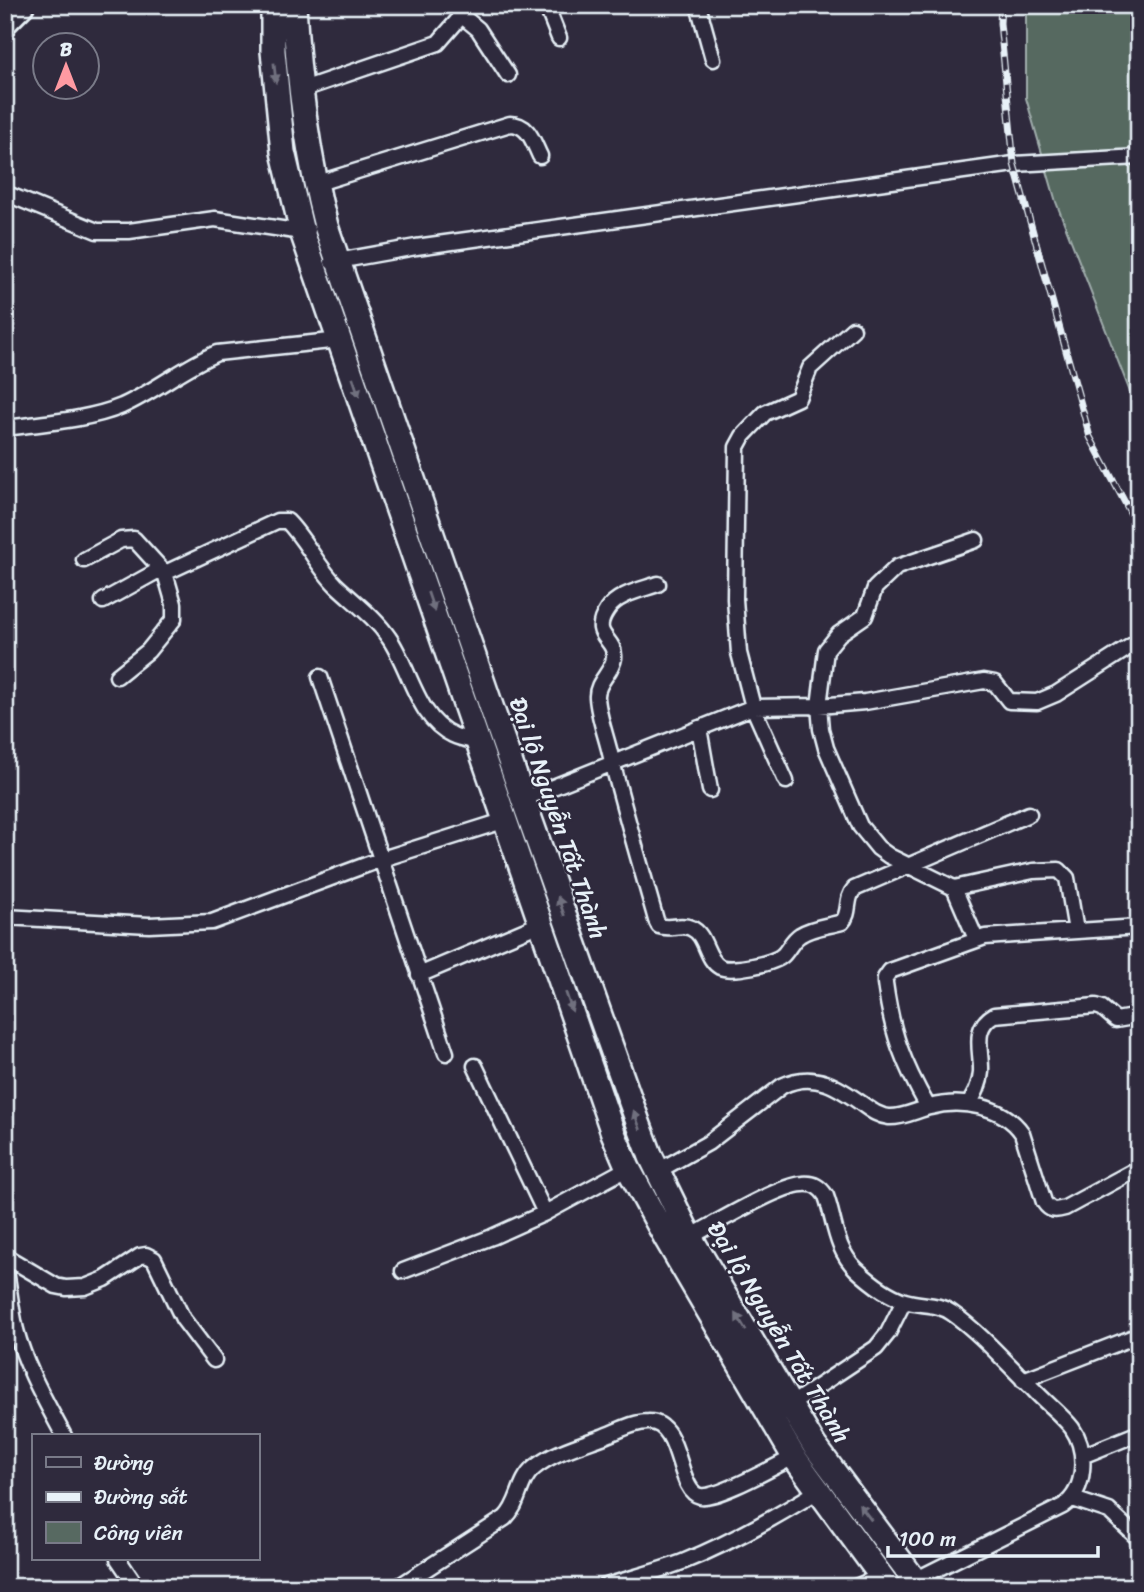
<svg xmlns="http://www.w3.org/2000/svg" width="1144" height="1592" font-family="Sriracha,sans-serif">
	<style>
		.green { fill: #576961; stroke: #a0adac; stroke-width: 2 }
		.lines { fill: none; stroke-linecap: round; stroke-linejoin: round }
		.street-casing { stroke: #e8f1f8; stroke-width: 19 }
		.primary-casing { stroke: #e8f1f8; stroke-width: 28 }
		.highway-casing { stroke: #e8f1f8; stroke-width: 32 }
		.street { stroke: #2f2a3d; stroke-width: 14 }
		.primary { stroke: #2f2a3d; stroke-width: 23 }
		.highway { stroke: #2f2a3d; stroke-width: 26 }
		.rail-casing { stroke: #e8f1f8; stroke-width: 7 }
		.rail { stroke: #2f2a3d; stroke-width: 4.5; stroke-dasharray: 13; stroke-linecap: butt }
		.oneway { fill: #70707e }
		.labels { text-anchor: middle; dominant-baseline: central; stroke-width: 5; stroke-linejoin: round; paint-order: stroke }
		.street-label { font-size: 24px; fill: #e8f1f8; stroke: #2f2a3d }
	</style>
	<rect width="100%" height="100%" fill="#2f2a3d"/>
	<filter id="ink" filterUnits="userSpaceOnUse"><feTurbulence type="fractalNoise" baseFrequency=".0143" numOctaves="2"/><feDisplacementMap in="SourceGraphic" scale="14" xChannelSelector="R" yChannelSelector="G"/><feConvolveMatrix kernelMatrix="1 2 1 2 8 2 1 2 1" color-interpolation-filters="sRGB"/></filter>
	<g filter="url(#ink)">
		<path class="green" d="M1026,5H1139V415L1056,202L1026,98Z"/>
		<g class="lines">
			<g class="street-casing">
				<path id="street" d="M546,5L559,38
					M698,5L713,59
					M461,15L478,29L508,75
					M300,90L438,43L458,20L462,5
					M315,184L510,124C529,124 533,142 540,156
					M5,193L97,231H129L215,219L302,232L308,230
					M332,262L416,247L1014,164L1139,157
					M5,428C42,423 89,420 122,406C155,391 184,367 217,353L340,340
					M84,560L121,540L134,539L165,573L174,604V619L148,651L117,676
					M165,573L277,521H287C306,540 317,566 336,585C355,603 375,617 389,638C410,668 417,719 453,735C461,739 470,740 479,742
					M658,584C641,590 617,594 607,610C589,637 616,637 614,658C612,673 596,682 597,697C598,714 605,733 609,749C623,807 640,863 656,920L659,926C670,930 681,923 691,928C707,935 705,959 720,967C731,972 774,964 783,955C789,949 792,940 800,935C812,927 829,926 842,922C851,913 845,899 854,889L1029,814
					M103,601L161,569
					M320,677L446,1053
					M699,728L710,790
					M786,781L753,707L739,653L735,599L737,447L743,436L765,413L798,398L810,368L853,329
					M523,799L753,707L819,706L865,702L984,681L995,683L1009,701L1037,702L1056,694L1139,641
					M954,888L1033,871L1059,870L1067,878L1076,931
					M5,917L149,925L212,922L382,859L506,820
					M976,939L954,888L889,856L878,848L860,826L826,748L821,729L819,706L826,650L839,634L865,616L875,588L897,567L976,540
					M419,975L542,923
					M475,1066L545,1213
					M969,1104C975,1094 980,1085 981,1072C982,1051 971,1028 994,1015L1096,1006L1102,1008L1116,1020L1139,1016
					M928,1107C903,1063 892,1034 885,983V978L890,971L985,937L1139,927
					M658,1171L708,1143L782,1086C814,1070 839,1087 865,1106C872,1111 879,1116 889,1117C902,1118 917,1110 930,1107C960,1099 1003,1105 1022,1133L1044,1202C1050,1211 1055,1211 1065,1208L1139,1168
					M690,1237C715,1224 779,1185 803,1184C814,1183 820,1187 826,1196C835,1221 835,1249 856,1269C869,1281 888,1296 905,1301C921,1306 938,1303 952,1313C982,1334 1008,1365 1034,1390C1046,1403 1062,1415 1072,1428C1088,1451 1086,1490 1063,1506L915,1580
					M5,1256L56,1286L66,1288L85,1287L105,1279L140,1256L146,1255L154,1259L183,1319L214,1360
					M5,1265C9,1286 11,1309 16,1330C26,1368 46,1402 64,1436
					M403,1271L492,1237L545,1213L628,1168
					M1023,1380L1139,1335
					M790,1405L876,1348L888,1333L904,1301
					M1082,1456L1139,1433
					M1073,1499L1109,1511L1139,1539
					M118,1559L137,1587
					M398,1587L505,1518C520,1504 518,1481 534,1468C552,1453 580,1445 602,1437C616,1432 633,1422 648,1422C683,1421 676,1491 700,1496C718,1499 775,1466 794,1457
					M603,1587C631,1578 659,1571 685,1561C732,1542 776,1517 818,1491
					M856,1587L881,1576"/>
			</g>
			<g class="primary-casing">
				<path id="primary" d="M273,5V51L283,152L302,232L613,1133L628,1168L667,1240L794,1457L889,1587
					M294,5C298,80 307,153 326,226L523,799L639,1125L651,1157L690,1237L814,1445L920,1587"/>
			</g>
			<g class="highway-casing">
				<path id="highway" d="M5,20L20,5"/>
			</g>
			<use href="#street" class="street"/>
			<use href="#primary" class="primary"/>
			<use href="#highway" class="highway"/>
			<g class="rail-casing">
				<path id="rail" d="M1001,5L1000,23L1014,164L1090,437L1139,529"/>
			</g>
			<use href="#rail" class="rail"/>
		</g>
		<defs><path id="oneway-solid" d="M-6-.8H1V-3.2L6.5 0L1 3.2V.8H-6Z" transform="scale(1.75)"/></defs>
		<g class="oneway">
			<use href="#oneway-solid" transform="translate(275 73) rotate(84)"/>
			<use href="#oneway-solid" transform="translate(356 387) rotate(71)"/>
			<use href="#oneway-solid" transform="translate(431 602) rotate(71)"/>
			<use href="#oneway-solid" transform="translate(561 906) rotate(-109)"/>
			<use href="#oneway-solid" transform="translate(569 1002) rotate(71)"/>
			<use href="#oneway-solid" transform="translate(637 1120) rotate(-110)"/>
			<use href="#oneway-solid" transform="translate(741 1322) rotate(-121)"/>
			<use href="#oneway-solid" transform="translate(865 1512) rotate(-127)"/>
		</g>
	</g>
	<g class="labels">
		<g class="street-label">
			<text transform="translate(558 818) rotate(71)">Đại lộ Nguyễn Tất Thành</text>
			<text transform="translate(779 1332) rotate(59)">Đại lộ Nguyễn Tất Thành</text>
		</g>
	</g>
	<rect width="1144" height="1592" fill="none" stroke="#2f2a3d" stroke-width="28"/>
	<rect x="14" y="14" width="1116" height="1564" fill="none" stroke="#e8f1f8" stroke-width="2.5" filter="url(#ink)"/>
	<rect x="32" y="1434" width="228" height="126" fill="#2f2a3d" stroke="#797a88" stroke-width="2"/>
	<rect x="46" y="1457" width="35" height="10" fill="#2f2a3d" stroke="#797a88" stroke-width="2"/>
	<text x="94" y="1470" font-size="21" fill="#e8f1f8">Đường</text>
	<rect x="46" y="1492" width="35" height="10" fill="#e8f1f8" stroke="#797a88" stroke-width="2"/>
	<text x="94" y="1504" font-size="21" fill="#e8f1f8">Đường sắt</text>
	<rect x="46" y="1522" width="35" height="21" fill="#576961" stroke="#797a88" stroke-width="2"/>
	<text x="94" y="1540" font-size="21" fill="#e8f1f8">Công viên</text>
	<g transform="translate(66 66)"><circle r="33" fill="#2f2a3d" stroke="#797a88" stroke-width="2"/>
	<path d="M0-5L12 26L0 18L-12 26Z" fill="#ff9aa2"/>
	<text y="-10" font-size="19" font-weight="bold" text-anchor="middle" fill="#e8f1f8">B</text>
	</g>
	<path d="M888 1546v10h210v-10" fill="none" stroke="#e8f1f8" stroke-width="3.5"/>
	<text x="899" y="1546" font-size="21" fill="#e8f1f8" stroke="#2f2a3d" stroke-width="5" paint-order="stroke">100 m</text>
</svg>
